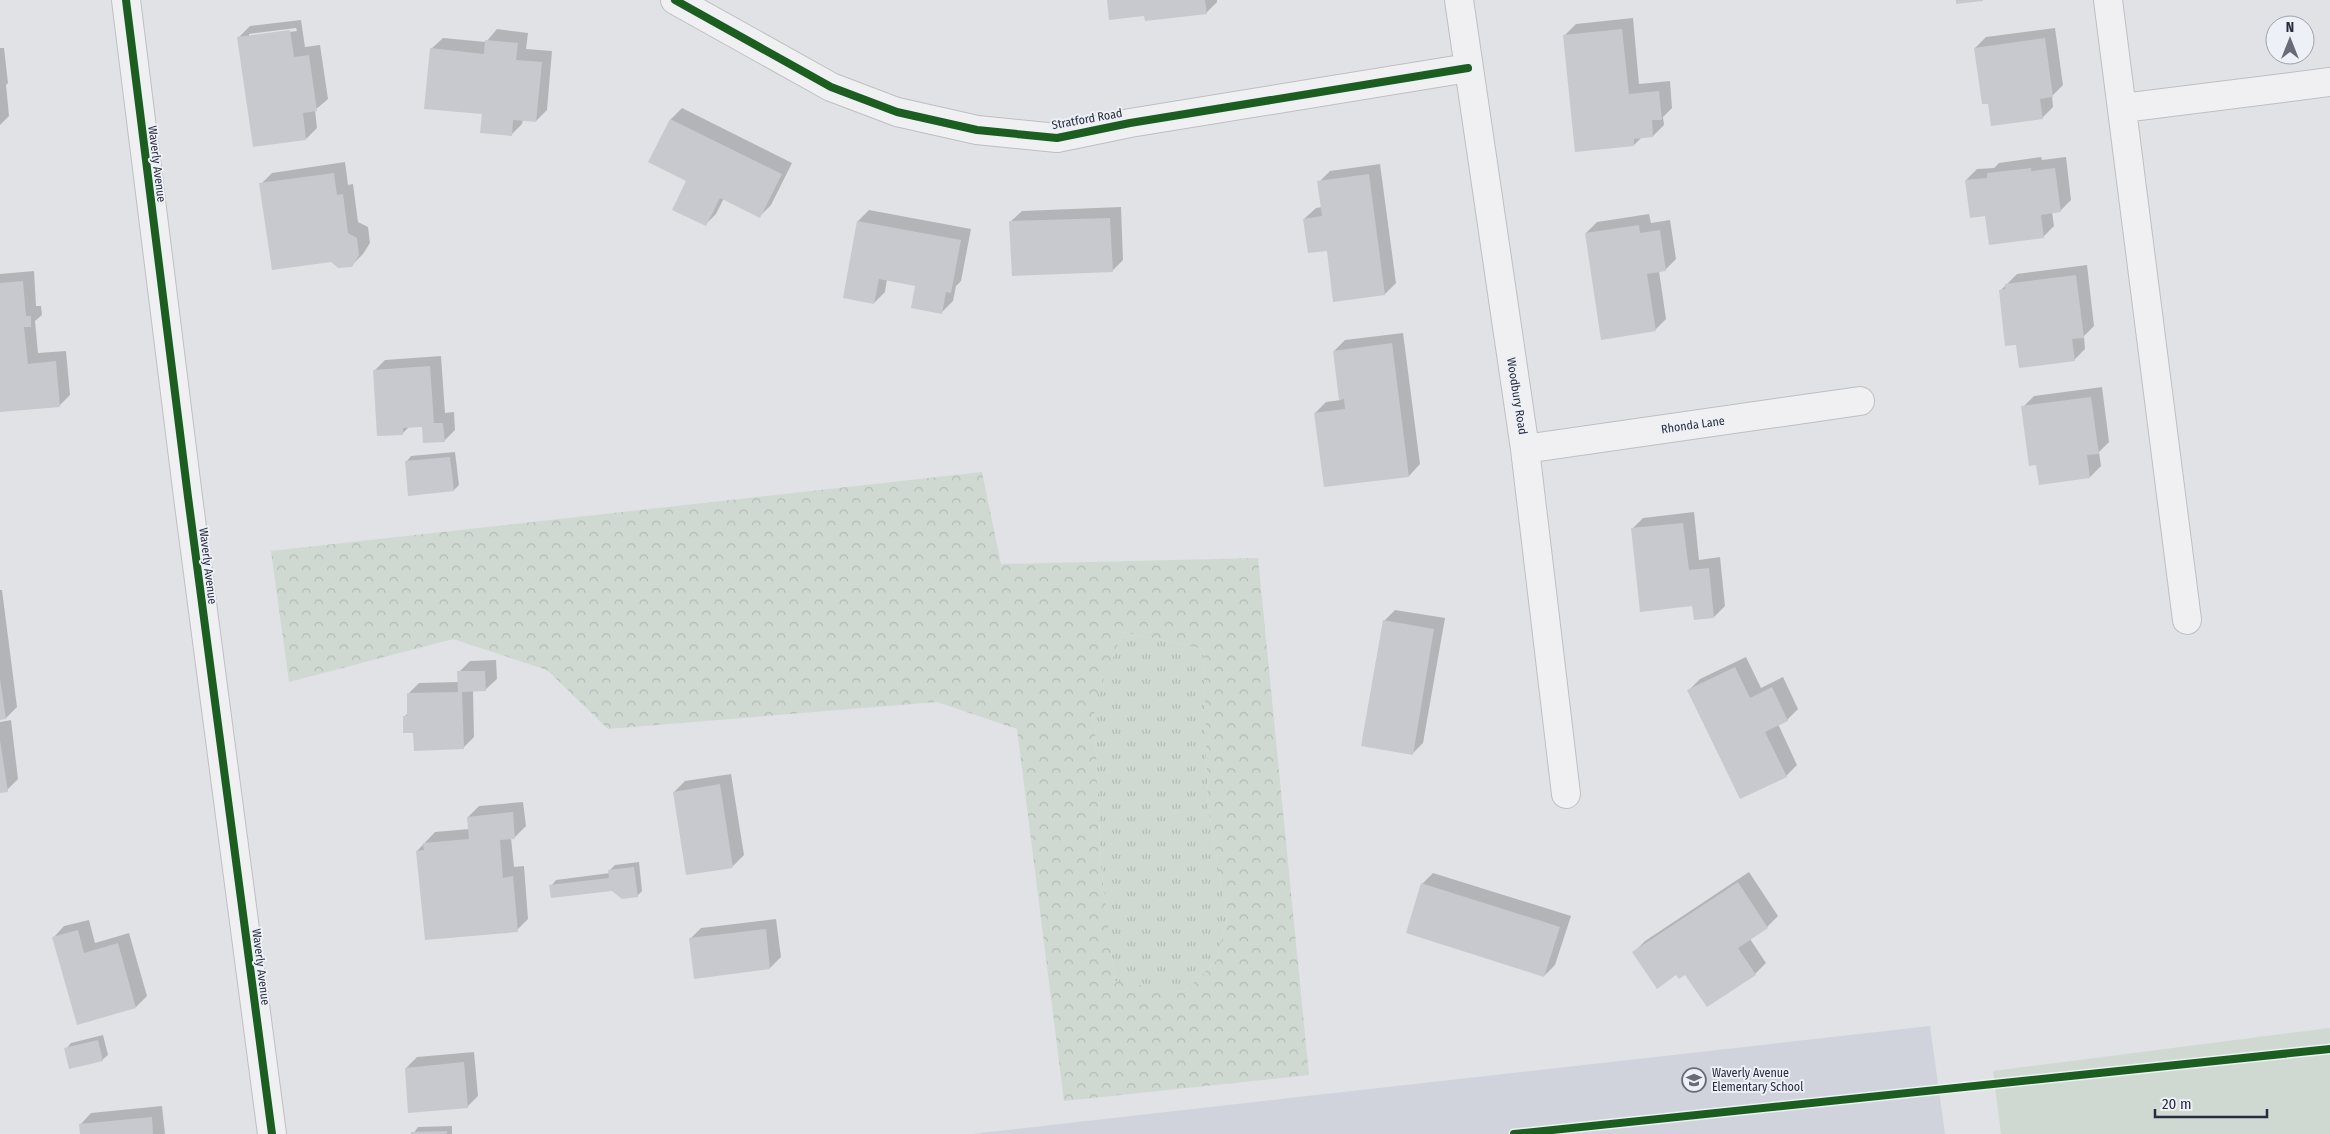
<svg xmlns="http://www.w3.org/2000/svg" width="2330" height="1134" font-family="'Fira Sans Condensed',sans-serif">
	<style>
		.built { fill: #d0d3db }
		.grass { fill: url(#grass-tufts) }
		.forest { fill: url(#forest-crowns); fill-rule: evenodd }
		.pitch { fill: #cfd9d1 }
		.shadow { fill: #0003; fill-rule: evenodd }
		.building { fill: #c7c9ce }
		.lines { fill: none; stroke-linecap: round; stroke-linejoin: round }
		.minor-casing { stroke: #bdbfc3; stroke-width: 30 }
		.minor { stroke: #f0f0f2; stroke-width: 28 }
		.cycleway-casing { stroke: #edf0f6; stroke-width: 11 }
		.cycleway { stroke: #1b5e20; stroke-width: 8 }
		.labels { text-anchor: middle; dominant-baseline: central; stroke-width: 4; stroke-linejoin: round; paint-order: stroke }
		.street-label { font-size: 12px; fill: #272d3f; stroke: #edf0f6 }
		.poi-label { font-size: 12px; fill: #272d3f; stroke: #edf0f6; text-anchor: start }
	</style>
	<defs>
		<pattern id="grass-tufts" width="24" height="20" patternUnits="userSpaceOnUse" patternTransform="scale(1.25)"><rect width="24" height="20" fill="#cfd9d1"/><path d="M3 7l-1-3M5 7V3M7 7l1-3M15 17l-1-3M17 17v-4M19 17l1-3" fill="none" stroke="#b2bbb4"/></pattern>
		<pattern id="forest-crowns" width="20" height="18" patternUnits="userSpaceOnUse" patternTransform="scale(1.25)"><rect width="20" height="18" fill="#cfd9d1"/><path d="M2 6a3 3 0 1 1 6 0M12 15a3 3 0 1 1 6 0" fill="none" stroke="#b2bbb4"/></pattern>
	</defs>
	<rect width="100%" height="100%" fill="#e0e2e6"/>
	<path class="built" d="M1930,1026L1945,1134H971Z"/>
	<path class="grass" d="M1123,632L1203,649L1208,806L1227,918L1217,960L1184,992L1115,982L1101,866L1094,704Z"/>
	<path class="forest" d="M982,472L1001,564L1258,558L1309,1075L1064,1101L1017,729L937,702L608,729L547,670L453,639L289,682L271,551ZM1123,632L1203,649L1208,806L1227,918L1217,960L1184,992L1115,981L1101,866L1094,704Z"/>
	<path class="pitch" d="M2330,1028V1134H2001L1993,1071Z"/>
	<path class="shadow" d="M1108,0H1217V2L1206,13L1145,14Z
		M1633,18L1639,84L1670,81L1672,108L1663,117L1664,125L1653,136L1642,137L1634,145L1565,35L1576,24Z
		M301,20L305,47L320,45L328,99L315,110L317,128L306,139L239,37L250,26ZM296,28L297,31L249,37V34Z
		M2055,28L2063,85L2052,96L2053,107L2042,118L1975,48L1986,37Z
		M497,29L528,33L526,49L552,51L547,110L536,121L523,120L522,124L511,135L483,113L431,49L443,38L486,42Z
		M0,48H4L8,83L6,85L9,116L0,125Z
		M682,108L792,163L771,205L760,216L724,198L716,214L705,225L688,181L650,162L671,119Z
		M2041,157L2042,160L2066,157L2071,200L2060,211L2052,212L2054,226L2043,237L1986,214L1966,180L1977,169L1994,168L1999,163Z
		M345,162L348,185L353,184L358,222L368,227L370,243L363,254L352,265L261,184L272,173Z
		M1380,164L1396,283L1385,294L1328,250L1304,219L1316,208L1322,207L1319,182L1330,171Z
		M1121,207L1123,260L1112,271L1010,222L1022,211Z
		M869,210L971,229L961,281L956,286L953,301L942,312L917,285L887,279L885,292L874,303L858,221Z
		M1649,214L1651,223L1670,220L1676,259L1665,270L1659,271L1666,319L1655,330L1586,233L1597,222Z
		M2087,265L2094,326L2084,336L2085,349L2074,360L2018,344L2000,291L2017,274Z
		M34,271L36,306H41L42,315L35,321L38,353L66,351L70,395L59,406L0,411V274Z
		M1403,333L1420,464L1409,476L1325,486L1315,413L1326,402L1341,400L1334,351L1345,340Z
		M441,356L445,413L454,412L455,430L444,441L423,425L410,426L403,433L374,371L385,360Z
		M2102,387L2109,442L2099,452L2101,466L2090,477L2038,464L2023,407L2034,396Z
		M455,452L459,485L454,490L406,462L411,456Z
		M1694,512L1699,560L1720,557L1725,606L1714,617L1694,605L1632,529L1643,518Z
		M0,590H2L17,707L6,718L0,719Z
		M1395,610L1445,618L1423,743L1412,754L1384,621Z
		M1746,657L1761,688L1783,677L1798,709L1787,720L1778,724L1797,765L1786,776L1689,690L1700,679Z
		M496,660L497,679L485,690H473L474,737L463,748L414,732L404,717L409,712L408,694L419,683L459,682V672L470,661Z
		M11,720L18,779L7,790L0,791V722Z
		M731,774L744,855L733,866L674,792L685,781Z
		M523,802L526,826L515,837L511,838L514,867L524,866L528,919L517,930L417,851L435,832L469,829L468,817L479,806Z
		M639,862L642,891L637,896L613,889L551,886L556,880L610,873V870L615,865Z
		M1749,872L1778,916L1767,927L1750,939L1766,963L1755,974H1677L1634,952L1645,941Z
		M1433,873L1571,916L1555,965L1544,976L1422,884Z
		M776,919L781,957L770,968L695,977L690,939L701,928Z
		M89,920L95,943L129,933L147,996L136,1007L53,938L64,926Z
		M103,1035L108,1055L102,1060L66,1049L71,1043Z
		M474,1052L478,1096L467,1107L406,1068L417,1057Z
		M162,1106L165,1134H81L80,1125L91,1113Z
		M452,1126V1134H413L418,1127Z"/>
	<path class="building" d="M1107,0H1205L1207,14L1145,21L1144,16L1109,20Z
		M1956,0H1983V1L1956,4Z
		M1622,29L1629,94L1659,91L1662,120H1652L1653,137L1634,139V146L1575,152L1563,35Z
		M290,30L294,57L309,55L317,111L303,113L306,140L253,147L237,37Z
		M2045,38L2053,97L2040,99L2043,119L1991,126L1988,104H1982L1974,48Z
		M485,40L518,43L516,60L542,62L536,122L513,120L512,136L480,133L482,114L424,109L430,48L484,54Z
		M670,119L782,174L760,218L720,198L706,226L672,210L686,181L648,162Z
		M2031,168V171L2055,168L2061,212L2041,215L2044,238L1989,245L1985,216L1970,218L1965,180L1987,178V173Z
		M334,173L337,195L343,194L348,233L357,238L359,255L352,267L338,268L331,262L272,270L259,183Z
		M1369,174L1385,295L1333,302L1327,251L1308,253L1303,219L1322,216L1317,181Z
		M1110,218L1113,272L1012,276L1009,221Z
		M857,221L961,240L951,293L946,292L942,314L911,308L915,286L879,279L874,304L843,298Z
		M1639,225L1640,233L1660,230L1666,271L1647,274L1656,331L1601,340L1585,233Z
		M2076,275L2084,338L2072,339L2075,361L2019,368L2016,345L2005,346L1999,290L2005,289V284Z
		M23,281L26,316H31V327H24L28,364L56,361L60,407L0,412V283Z
		M1392,343L1409,477L1324,487L1314,413L1345,409L1344,399L1339,400L1333,351Z
		M430,366L434,423H443L445,442L423,443L422,427L403,428V435L377,436L373,370Z
		M2091,397L2099,454L2087,455L2090,478L2039,485L2036,465L2029,466L2021,406Z
		M450,457L454,491L408,496L405,461Z
		M1683,523L1689,570L1709,568L1714,618L1694,620L1692,606L1640,612L1631,528Z
		M1383,620L1434,629L1413,755L1361,746Z
		M1735,667L1750,698L1772,687L1788,721L1765,732L1787,777L1740,799L1687,690Z
		M457,671H485L486,691L462,692L464,749L414,751L413,733H403V716H407V693L458,692Z
		M0,679L6,719L0,720Z
		M0,740L8,792L0,793Z
		M720,784L733,868L686,875L673,792Z
		M513,812L515,839L500,840L503,878L513,876L518,932L425,940L416,851L424,850L423,843L469,839L467,817Z
		M634,867L638,897L622,899L612,891L551,898L549,885L609,878L608,870Z
		M1738,882L1768,928L1738,948L1756,975L1707,1007L1685,975L1679,979L1676,975L1657,989L1632,952Z
		M1421,883L1560,927L1544,977L1406,933Z
		M766,929L770,969L694,979L689,938Z
		M78,930L84,953L118,943L136,1008L77,1025L52,937Z
		M98,1040L103,1061L69,1069L64,1048Z
		M464,1062L468,1108L408,1113L405,1068Z
		M152,1117L153,1134H80L79,1124Z
		M447,1131V1134H411V1132Z"/>
	<g class="lines">
		<g class="minor-casing">
			<path id="minor" d="M126,0L188,497L272,1134
				M675,0L831,87L897,112L977,130L1057,138L1130,123L1468,68
				M1459,0L1525,449L1566,794
				M2108,0L2187,620
				M2123,108L2330,82
				M1525,449L1860,401"/>
		</g>
		<use href="#minor" class="minor"/>
		<g class="cycleway-casing">
			<path id="cycleway" d="M126,0L188,497L272,1134
				M675,0L831,87L897,112L977,130L1057,138L1130,123L1468,68
				M1514,1134L2330,1049"/>
		</g>
		<use href="#cycleway" class="cycleway"/>
	</g>
	<defs>
		<g id="school-ring" transform="scale(1.25)"><circle r="9.5" fill="#edf0f6" stroke="#686c79" stroke-width="1.5"/><path d="M0-5L7-2L0 1L-7-2ZM-4 1L0 2.5L4 1V4Q0 6-4 4Z" fill="#686c79"/></g>
	</defs>
	<g fill-rule="evenodd">
		<use href="#school-ring" x="1694" y="1080"/>
	</g>
	<g class="labels">
		<g class="street-label">
			<text transform="translate(1087 119) rotate(-10)">Stratford Road</text>
			<text transform="translate(157 164) rotate(83)">Waverly Avenue</text>
			<text transform="translate(1517 396) rotate(81)">Woodbury Road</text>
			<text transform="translate(1693 425) rotate(-8)">Rhonda Lane</text>
			<text transform="translate(208 566) rotate(83)">Waverly Avenue</text>
			<text transform="translate(261 967) rotate(83)">Waverly Avenue</text>
		</g>
		<g class="poi-label">
			<text x="1712" y="1073">Waverly Avenue<tspan x="1712" dy="14">Elementary School</tspan></text>
		</g>
	</g>
	<g transform="translate(2290 40)"><circle r="24" fill="#edf0f6" stroke="#9ea2ad"/>
	<path d="M0-4L9 19L0 12L-9 19Z" fill="#686c79"/>
	<text y="-8" font-size="14" font-weight="bold" text-anchor="middle" fill="#272d3f">N</text>
	</g>
	<path d="M2155 1109v8h112v-8" fill="none" stroke="#272d3f" stroke-width="2.5"/>
	<text x="2162" y="1109" font-size="15" fill="#272d3f" stroke="#edf0f6" stroke-width="4" paint-order="stroke">20 m</text>
</svg>
